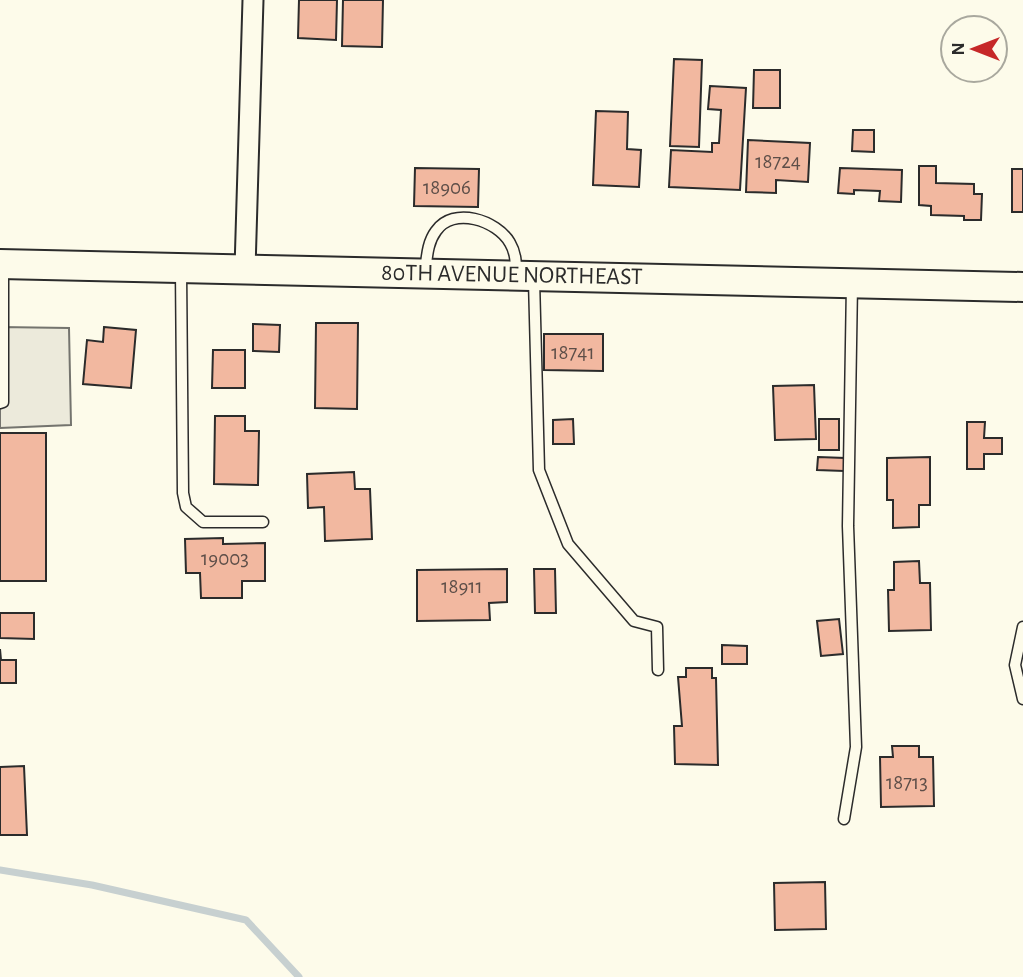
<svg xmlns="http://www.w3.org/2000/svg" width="1023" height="977" font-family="'Alegreya Sans',sans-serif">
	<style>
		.parking { fill: #eceadb; stroke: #74746e; stroke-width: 2 }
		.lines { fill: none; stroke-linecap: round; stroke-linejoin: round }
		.stream { stroke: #c7d0d0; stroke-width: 7 }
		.building { fill: #f2b8a0; stroke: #2b2b2b; stroke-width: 2 }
		.lane-casing { stroke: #2b2b2b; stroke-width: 13 }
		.street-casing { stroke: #2b2b2b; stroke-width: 23 }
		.secondary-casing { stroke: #2b2b2b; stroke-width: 32 }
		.lane { stroke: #fdfbea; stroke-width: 10 }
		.street { stroke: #fdfbea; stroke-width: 19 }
		.secondary { stroke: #fdfbea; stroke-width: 28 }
		.labels { text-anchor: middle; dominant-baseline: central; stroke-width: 5; stroke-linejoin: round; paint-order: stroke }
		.number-label { font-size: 21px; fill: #5d4e48 }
		.street-label { font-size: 24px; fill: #2b2b2b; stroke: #fdfbea }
	</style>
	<rect width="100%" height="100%" fill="#fdfbea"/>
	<path class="parking" d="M0,327L69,328L71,425L0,428Z"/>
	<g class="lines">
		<path class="stream" d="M0,870L92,885L246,920L299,977"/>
	</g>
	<path class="building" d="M299,0H337L336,40L298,38Z
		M343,0H383L382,47L342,46Z
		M674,59L702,60L699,147L670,146Z
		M754,70H780V108H753Z
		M710,86L746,88L740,190L669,187L671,150L712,152V143H719L721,110L708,109Z
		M596,111L628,112L627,149L641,150L639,187L593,185Z
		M853,130H874V152L852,151Z
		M748,140L810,143L808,182L776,180V193L746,192Z
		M919,166H936V183L974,184V194H982L981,220H964V216L931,215V206L919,205Z
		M415,168L479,169L478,207L414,206Z
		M840,168L902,170L901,202L879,201L880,191L854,190V194L838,193Z
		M1012,169H1023V212H1012Z
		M316,323H358L357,409L315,408Z
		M253,324L280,325L279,352L253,351Z
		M104,327L136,330L131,388L83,384L87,340L103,342Z
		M544,334H603V371L544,370Z
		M213,350H245V388H212Z
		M814,385L816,439L775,440L773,386Z
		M215,416H245V431H259L258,485L214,484Z
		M573,419L574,444H553V420Z
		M819,419H839V450H819Z
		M967,422H985L984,438H1002V454H984V469H967Z
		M0,433H46V581H0Z
		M818,457L845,458L844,471L817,470Z
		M930,457V505H919V527L893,528V500H887V458Z
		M354,472L355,489H370L372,539L325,541L324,507L308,508L307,474Z
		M223,538V544L265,543V581H242V598H201L200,573H186L185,539Z
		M919,561L920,583H930L931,630L889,631L888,590H894V562Z
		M507,569V602L489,603L490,620L417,621V570Z
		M534,569H555L556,613H535Z
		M0,613H34V639L0,638Z
		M839,619L843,654L821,656L817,621Z
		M722,645L747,646V664H722Z
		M0,649L1,660H16V683H0Z
		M686,668H712V678H716L718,765L675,764L674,726H682L678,677H686Z
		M892,746H919V757H933L934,806L881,807L880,757H893Z
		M24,766L27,835H0V767Z
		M825,882L826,929L775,930L774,883Z"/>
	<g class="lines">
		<g class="lane-casing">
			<path id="lane" d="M181,271L183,493L186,507L203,522H263
				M425,272C427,258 427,243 436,231C453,206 497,220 510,243C516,253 516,263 516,275
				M534,280L539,470L568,544L634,621L657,627L658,670
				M0,403L3,402V266
				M1023,627L1015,665L1023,699
				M844,819L856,747L848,526L852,284"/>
		</g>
		<g class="street-casing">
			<path id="street" d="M245,269L253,0"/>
		</g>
		<g class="secondary-casing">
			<path id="secondary" d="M0,264L1023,287"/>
		</g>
		<use href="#lane" class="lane"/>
		<use href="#street" class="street"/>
		<use href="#secondary" class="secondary"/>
	</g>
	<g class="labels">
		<g class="number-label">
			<text x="778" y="161">18724</text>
			<text x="447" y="187">18906</text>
			<text x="573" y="352">18741</text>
			<text x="225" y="558">19003</text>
			<text x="462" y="586">18911</text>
			<text x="907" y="782">18713</text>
		</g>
		<g class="street-label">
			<text transform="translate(512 275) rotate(1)">80TH AVENUE NORTHEAST</text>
		</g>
	</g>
	<g transform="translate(974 49) rotate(270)"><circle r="33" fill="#fdfbea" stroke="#a9a89e" stroke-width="2"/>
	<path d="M0-5L12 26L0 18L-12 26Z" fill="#c62828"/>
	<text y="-10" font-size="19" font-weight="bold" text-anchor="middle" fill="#2b2b2b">N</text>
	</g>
</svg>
